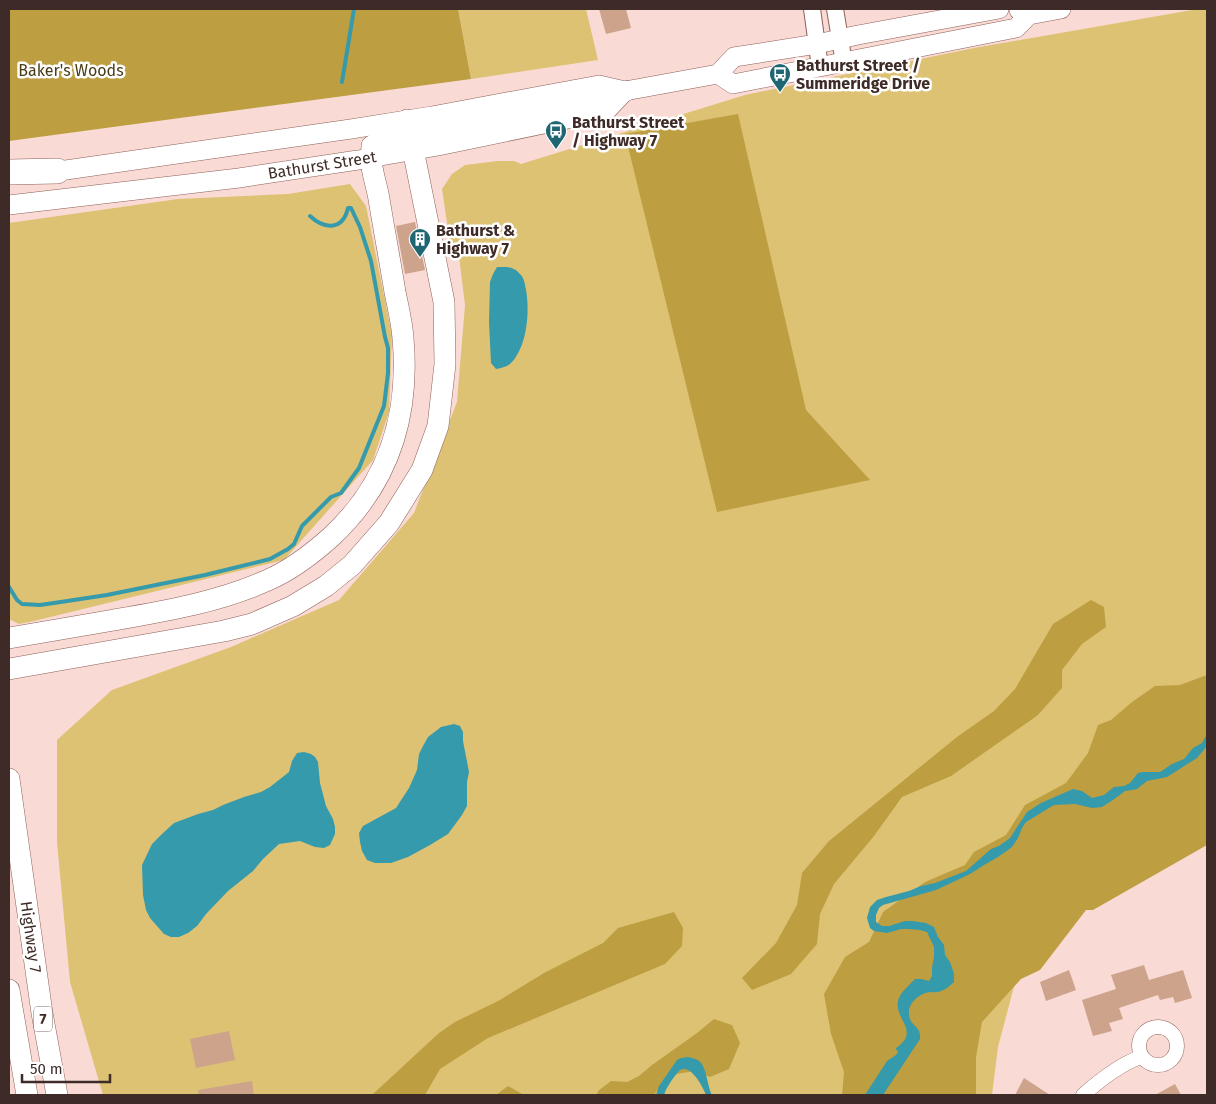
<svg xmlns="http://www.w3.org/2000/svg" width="1216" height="1104" font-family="'Fira Sans',sans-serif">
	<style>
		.green { fill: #ddc274 }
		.forest { fill: #bd9e41 }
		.water { fill: #359aab }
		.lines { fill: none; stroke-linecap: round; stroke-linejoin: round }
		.stream { stroke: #359aab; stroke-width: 4 }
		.building { fill: #cda38c }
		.minor-casing { stroke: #8e6159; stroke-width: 15 }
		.tertiary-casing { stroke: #8e6159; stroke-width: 18 }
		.secondary-casing { stroke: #8e6159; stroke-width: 20 }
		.primary-casing { stroke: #8e6159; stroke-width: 22 }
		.motorway-casing { stroke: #8e6159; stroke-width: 26 }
		.minor { stroke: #fff; stroke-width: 14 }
		.tertiary { stroke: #fff; stroke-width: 16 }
		.secondary { stroke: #fff; stroke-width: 19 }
		.primary { stroke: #fff; stroke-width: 21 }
		.motorway { stroke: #fff; stroke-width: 25 }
		.labels { text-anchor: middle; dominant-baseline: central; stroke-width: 5; stroke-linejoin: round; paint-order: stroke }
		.shield { fill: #fff; stroke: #786b68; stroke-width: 1 }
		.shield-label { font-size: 15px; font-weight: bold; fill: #3e2b27 }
		.poi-label { font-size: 16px; font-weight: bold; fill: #3e2b27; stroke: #fff; text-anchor: start }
		.park-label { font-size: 16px; fill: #493c15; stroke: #fff }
		.street-label { font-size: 16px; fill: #3e2b27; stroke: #fff }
	</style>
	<rect width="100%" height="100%" fill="#f9dad4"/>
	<path class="green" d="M458,9H586L598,60L471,79Z
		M1198,9H1207V810L1024,949L998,1047L992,1095H103L70,982L57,842V740L112,690L231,647L339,600L414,513L457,402L465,305L459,256H452L442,189L452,174L465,165L498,161H514L521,164L745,95L974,48Z
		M350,184L366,206L392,335L389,412L373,460L284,560L34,621L19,624L9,619V223L178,199L288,194Z"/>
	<path class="forest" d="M9,9H458L471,79L9,141Z
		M738,114L806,410L870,480L717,512L625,134Z
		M1091,600L1104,607L1106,627L1082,644L1062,670V688L1038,715L951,776L902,797L874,836L834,884L820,914L817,944L791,974L752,990L742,978L776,943L797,905L802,873L829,841L957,737L994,711L1015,689L1053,624Z
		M1207,675V845L1093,910H1086L1040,970L1021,979L982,1022L976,1057V1095H842L844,1072L831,1034L824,994L845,957L869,942L883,912L925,882L965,865L974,852L1006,835L1025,805L1066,783L1088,753L1098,725L1111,720L1132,702L1155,686L1180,685Z
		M674,912L683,928L682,946L665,964L488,1038L440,1069L425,1095H372L439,1033L455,1022L500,1000L544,973L603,943L618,928Z
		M714,1019L732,1025L740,1043L729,1069L710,1077L695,1071L669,1075L654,1095H597L598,1091L611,1081L627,1082L639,1076L652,1065L697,1033Z
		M508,1086L524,1095H496Z"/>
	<path class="water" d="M497,267C506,267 513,266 519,273C524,277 525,284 526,290C530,312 527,348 510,364C506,367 501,368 496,369L491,363L489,322L490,282L493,274Z
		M454,724L460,726L463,732V741L469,772L467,782V806L462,815L448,834L430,845L408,857L391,863H375L367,860L362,851L360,842L359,833L363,826L396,808L409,788L417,770L419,754L423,746L428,737L441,727Z
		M1207,734V746L1197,758L1167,777L1147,781L1137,789L1132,790L1125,791L1113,800L1102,807L1092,808L1075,804L1054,805L1049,808L1026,822L1022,828L1018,838L1012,847L998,857L984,865L970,874L936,890L883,905L879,908L876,915V922L882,926H889L905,921H912L926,923L934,927L938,937L944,945L945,955L950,962L954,974V982C950,985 947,989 941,991C937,993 933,992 929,992C919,994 908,1003 909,1014C909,1023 916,1025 919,1031C920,1033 920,1036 920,1039L883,1095H865L887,1061L896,1055L898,1052L896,1049V1048C921,1031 894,1019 898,1001C899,993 910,985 915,979H921L929,981L932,976V968L934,956V947L927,932L920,930L908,929H901L887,933L874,931L870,928L867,918L870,907L877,900L886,897L909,891L921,886L935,883L966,871L991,849L999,846L1010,838L1027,812L1041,803L1073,789L1082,791L1092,798L1104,795L1114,787L1124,786L1130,783L1138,773L1143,772H1160L1172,764L1184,759L1193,748L1202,743Z
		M304,752L311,754L315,757L318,762L320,783L326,806L333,819L335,827V834L330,845L324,848L315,847L300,841L279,844L263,859L253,871L228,891L206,914L197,926L188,933L179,937H171L164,934L150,918L146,910L143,895L142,865L152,844L162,834L174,823L198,814L213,810L223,805L244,797L261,792L270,787L289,772L292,761L297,753Z
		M688,1057C692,1058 697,1059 699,1061C707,1067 707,1086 712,1095H706C703,1087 690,1062 679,1071C678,1072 675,1076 674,1077C670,1083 666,1088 664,1095H656L659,1086L677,1060L681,1058Z"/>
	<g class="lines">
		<path class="stream" d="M342,82L354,9
			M9,587L17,600L22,604L40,605L54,603L107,595L205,575L270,559L288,549L294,544L302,526L331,497L341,493L359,468L384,406L388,373V348L385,337L371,261L360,227L351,208H348C343,230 325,230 310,216"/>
	</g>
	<path class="building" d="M599,9H626L631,28L606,34Z
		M415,222L425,270L405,274L396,226Z
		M1144,965L1149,980L1183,970L1192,998L1175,1003L1173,997L1160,1000L1158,995L1119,1008L1123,1019L1109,1023L1112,1031L1093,1036L1082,1000L1116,989L1111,975Z
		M1069,970L1076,990L1046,1001L1040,982Z
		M229,1031L235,1060L196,1068L190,1039Z
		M1024,1078L1050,1095H1015Z
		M252,1081L254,1095H199L198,1090Z
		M1175,1084L1181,1095H1155Z"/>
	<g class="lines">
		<g class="minor-casing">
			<path id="minor" d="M1139 1046a19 19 0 1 1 38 0a19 19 0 1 1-38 0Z
				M1083,1095C1100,1080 1120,1064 1141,1057"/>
		</g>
		<g class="tertiary-casing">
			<path id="tertiary" d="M812,9L820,67
				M835,9L844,63"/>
		</g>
		<g class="secondary-casing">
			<path id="secondary" d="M1019,10L1029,15L1061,9
				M718,74L733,84L1016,28L1029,15
				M45,173L351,129L432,116L599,85L625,91L718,74L734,57L817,44L858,35L999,9
				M9,205L239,178L358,160L438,146L606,111L625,91"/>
		</g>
		<g class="primary-casing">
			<path id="primary" d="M9,638C44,632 79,626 114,620C166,611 219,602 268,580C291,570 312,554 331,537C389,483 410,416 403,338C402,323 398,307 395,292C390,261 384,230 379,199C377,186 371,170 371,158C371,154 372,150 372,146L379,142L533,114L591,98L625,91
				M9,669L224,631L252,624L293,606L326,586L352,565L389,523L422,470L438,426L445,364L444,302L407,120
				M9,779L42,1013L57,1095
				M9,990L27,1095"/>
		</g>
		<g class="motorway-casing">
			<path id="motorway" d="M9,172L57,171"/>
		</g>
		<use href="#minor" class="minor"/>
		<use href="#tertiary" class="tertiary"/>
		<use href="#secondary" class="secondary"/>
		<use href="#primary" class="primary"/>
		<use href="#motorway" class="motorway"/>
	</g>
	<defs>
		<g id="bus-pin" transform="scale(1.125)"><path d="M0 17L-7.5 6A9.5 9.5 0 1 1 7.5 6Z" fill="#1d6672" stroke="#fff"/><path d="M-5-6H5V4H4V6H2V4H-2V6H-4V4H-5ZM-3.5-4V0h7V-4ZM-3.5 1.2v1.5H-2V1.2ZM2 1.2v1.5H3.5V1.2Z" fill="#fff"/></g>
		<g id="building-pin" transform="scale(1.125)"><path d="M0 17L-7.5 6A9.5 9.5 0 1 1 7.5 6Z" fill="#1d6672" stroke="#fff"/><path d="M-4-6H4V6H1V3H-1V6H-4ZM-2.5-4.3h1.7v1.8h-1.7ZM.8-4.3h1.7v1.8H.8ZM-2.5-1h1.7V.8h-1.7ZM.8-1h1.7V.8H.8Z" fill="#fff"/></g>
	</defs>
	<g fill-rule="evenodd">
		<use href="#bus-pin" x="780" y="74"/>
		<use href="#bus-pin" x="556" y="131"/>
		<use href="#building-pin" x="420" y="239"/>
	</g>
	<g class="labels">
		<rect class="shield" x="34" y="1006.5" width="18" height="25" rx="4"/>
		<g class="shield-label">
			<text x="43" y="1019">7</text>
		</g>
		<g class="poi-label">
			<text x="796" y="65">Bathurst Street /<tspan x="796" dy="18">Summeridge Drive</tspan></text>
			<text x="572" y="122">Bathurst Street<tspan x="572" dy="18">/ Highway 7</tspan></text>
			<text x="436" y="230">Bathurst &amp;<tspan x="436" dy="18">Highway 7</tspan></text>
		</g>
		<g class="park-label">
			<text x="71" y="70">Baker's Woods</text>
		</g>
		<g class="street-label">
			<text transform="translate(322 165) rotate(-9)">Bathurst Street</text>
			<text transform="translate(31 937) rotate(82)">Highway 7</text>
		</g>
	</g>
	<rect width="1216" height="1104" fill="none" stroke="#3e2b27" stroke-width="20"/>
	<path d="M22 1074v8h88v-8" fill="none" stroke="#3e2b27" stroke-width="2.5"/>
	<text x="30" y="1074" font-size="15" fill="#3e2b27" stroke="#ffffff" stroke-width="4" paint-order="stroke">50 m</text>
</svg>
